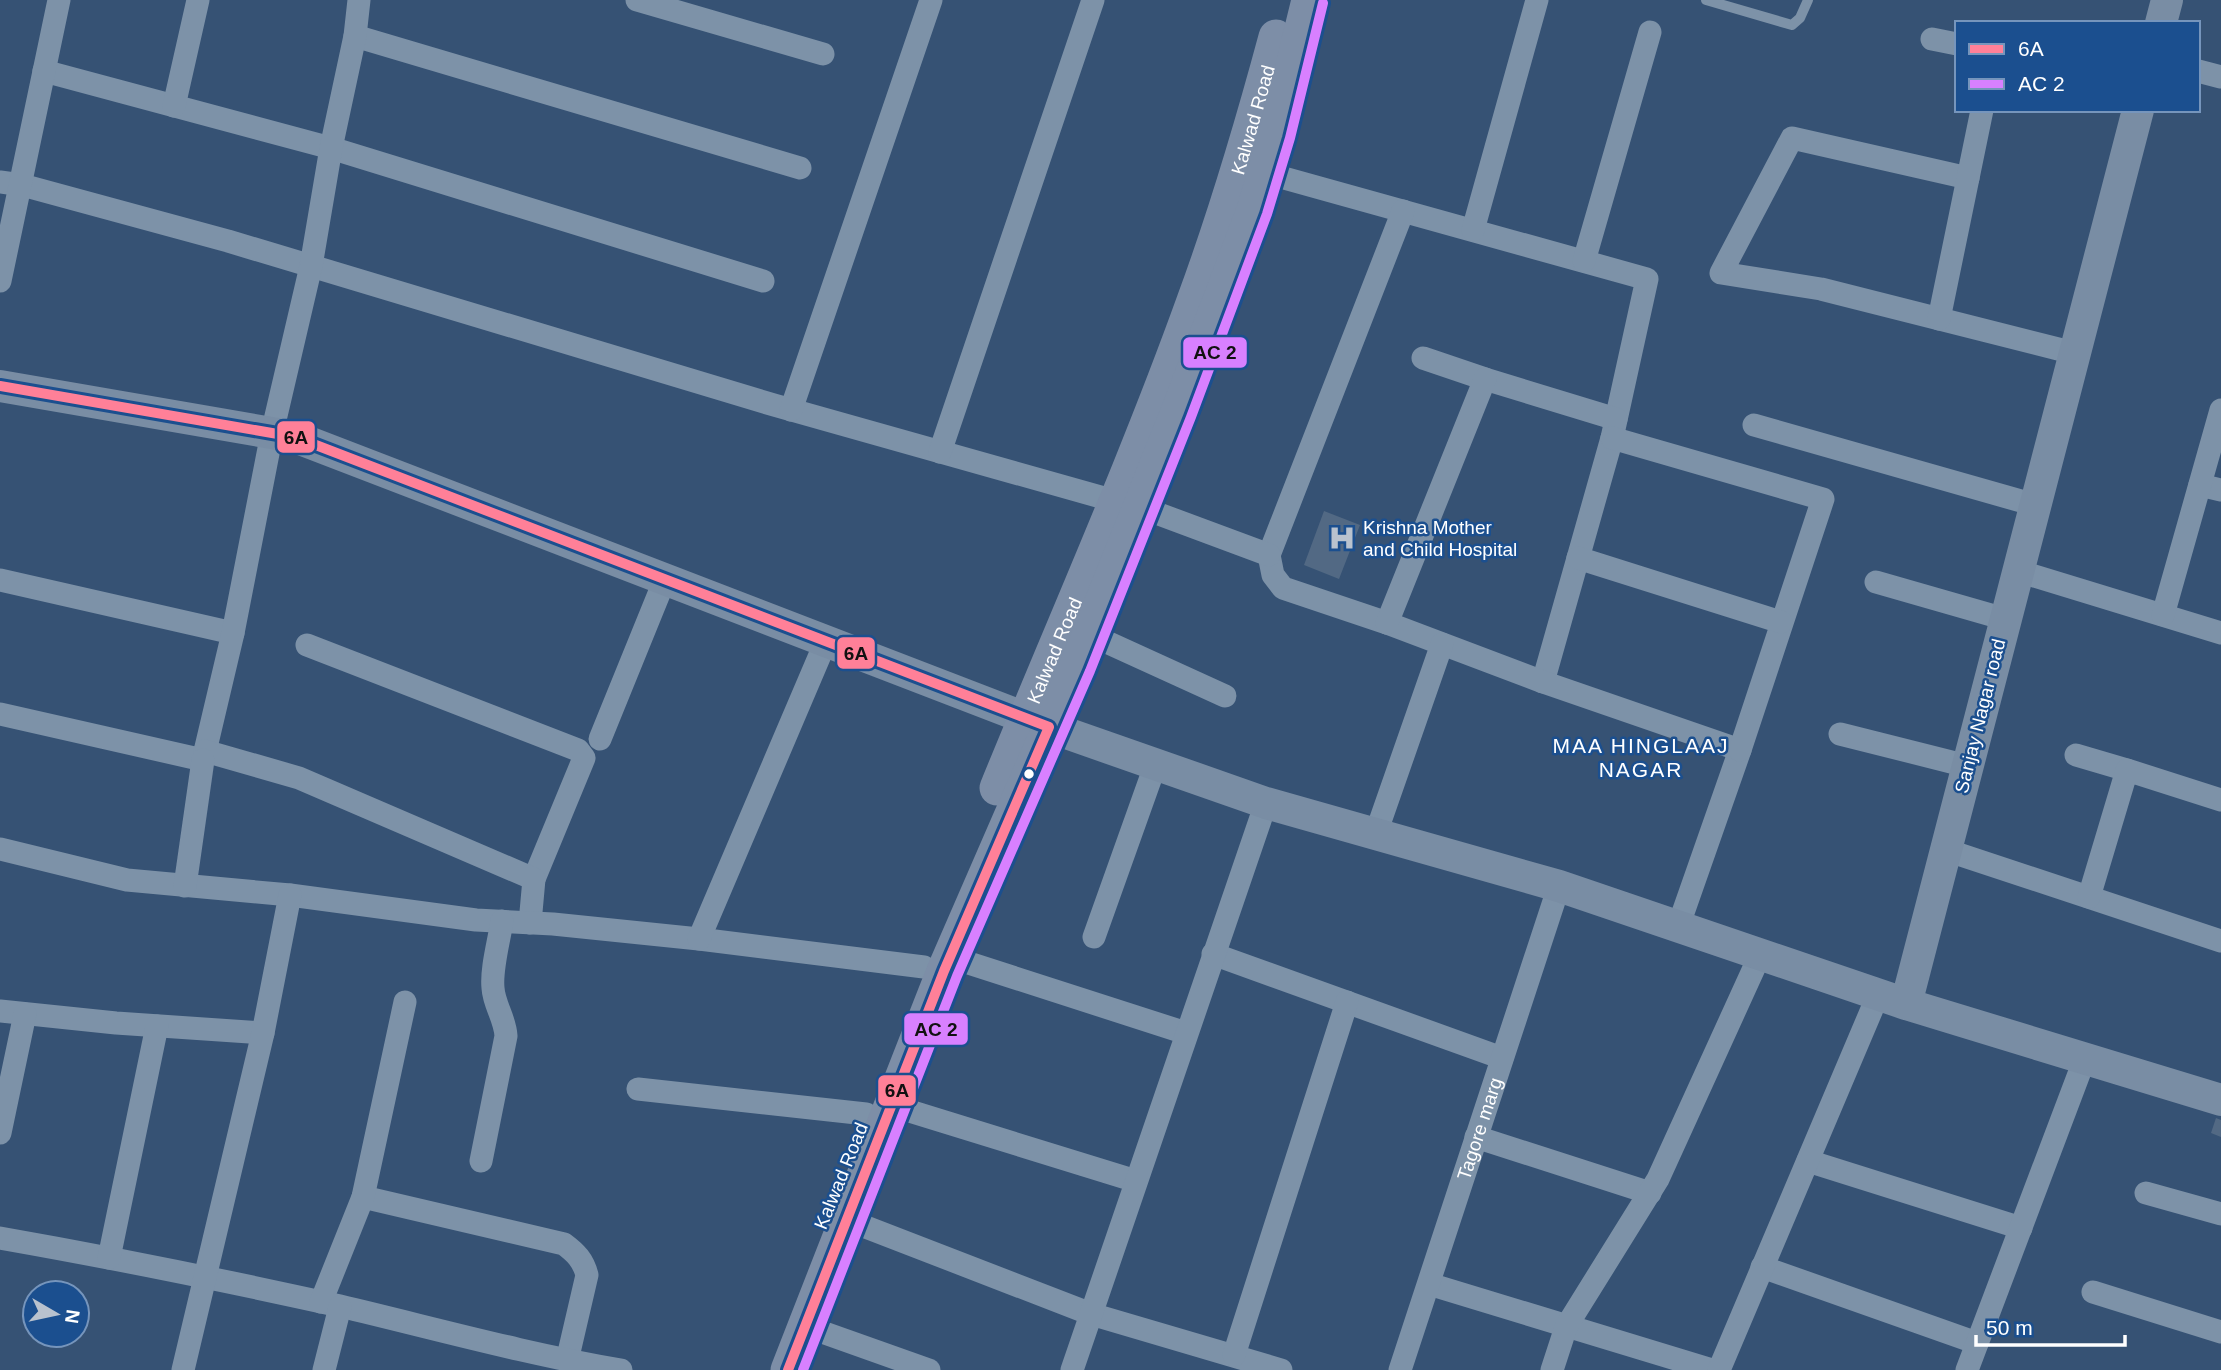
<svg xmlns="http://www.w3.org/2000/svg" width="2221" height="1370" font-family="Helvetica,sans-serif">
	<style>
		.building { fill: #526984 }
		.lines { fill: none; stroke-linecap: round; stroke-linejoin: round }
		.lane { stroke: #7d92a8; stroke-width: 10 }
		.street { stroke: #7d92a8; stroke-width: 23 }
		.secondary { stroke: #798da4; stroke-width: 32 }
		.primary { stroke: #7d8ea7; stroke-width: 35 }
		.bus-1-casing { stroke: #1b4f8f; stroke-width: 16 }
		.bus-2-casing { stroke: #1b4f8f; stroke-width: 16 }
		.bus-1 { stroke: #ff8098; stroke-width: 10 }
		.bus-2 { stroke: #d880ff; stroke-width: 10 }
		.bus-dot { fill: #fff; stroke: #1b4f8f; stroke-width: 2.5 }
		.labels { text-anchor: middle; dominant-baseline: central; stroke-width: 5; stroke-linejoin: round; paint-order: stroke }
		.street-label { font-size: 19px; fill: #fff; stroke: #1b4f8f }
		.poi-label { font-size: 19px; fill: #fff; stroke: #1b4f8f; text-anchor: start }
		.neighbourhood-label { font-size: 21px; letter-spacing: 2px; fill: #fff; stroke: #1b4f8f }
		.line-badge { stroke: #1b4f8f; stroke-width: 2.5 }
		.pale-badge-label { font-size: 19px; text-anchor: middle; font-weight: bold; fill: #111 }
	</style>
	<rect width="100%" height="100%" fill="#365274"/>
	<path class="building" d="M1324,511L1360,525L1339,579L1304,565Z
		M2216,1118L2221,1120V1137L2211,1133Z"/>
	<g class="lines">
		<path class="lane" d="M1706,0L1792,25L1800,18L1808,0"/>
		<g class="street">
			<path d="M637,0L823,54"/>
			<path d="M355,36L800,168"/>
			<path d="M1932,39L1957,44"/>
			<path d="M44,71L331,148L763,281"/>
			<path d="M2198,71L2221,77"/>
			<path d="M174,106L198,0"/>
			<path d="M1266,173L1647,279L1612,438L1543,682"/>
			<path d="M1968,178L1792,138L1721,273L1821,289L2074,353"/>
			<path d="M0,182L22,185L228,241L774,405L1115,501"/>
			<path d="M1403,211L1269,555L1273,575L1283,588L1387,623L1543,682L1740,750L1678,927"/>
			<path d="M1473,230L1537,0"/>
			<path d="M1584,261L1650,32"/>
			<path d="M0,281L59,0"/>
			<path d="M1939,319L1982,110"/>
			<path d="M1423,358L1485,379L1616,419"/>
			<path d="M791,410L931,0"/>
			<path d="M1754,425L2035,505"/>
			<path d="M1612,438L1823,499L1740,750"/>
			<path d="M940,452L1093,0"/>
			<path d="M2200,485L2221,490"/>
			<path d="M1140,507L1269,555"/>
			<path d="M1578,558L1781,622"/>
			<path d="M2018,571L2221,633"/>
			<path d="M0,580L233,633"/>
			<path d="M1876,582L2005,619"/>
			<path d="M2163,615L2221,410"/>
			<path d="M1387,623L1485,379"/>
			<path d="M1089,634L1225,696"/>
			<path d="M307,645L578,750L584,758L534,879"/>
			<path d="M0,714L203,760L233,633L272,433L311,266L331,148L355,36L359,0"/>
			<path d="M1840,734L1967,766"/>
			<path d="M600,739L665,579"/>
			<path d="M205,751L299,778L534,879L530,923"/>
			<path d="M2076,755L2127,770"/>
			<path d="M1376,833L1442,644"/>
			<path d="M0,849L127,880L290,895L476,920L553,924L699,939L924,967"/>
			<path d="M1946,850L2221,941"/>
			<path d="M185,886L203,760"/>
			<path d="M2089,897L2127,770L2221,800"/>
			<path d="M1094,937L1155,766"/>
			<path d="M699,939L826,641"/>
			<path d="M1213,954L1502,1058"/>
			<path d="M950,957L1186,1033"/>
			<path d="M0,1011L116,1023L263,1033"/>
			<path d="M638,1089L866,1114"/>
			<path d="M890,1105L1136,1181"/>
			<path d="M0,1133L25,1014"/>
			<path d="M1476,1137L1650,1193"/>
			<path d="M481,1161L506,1036C505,1018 494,1005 493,988C491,969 499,941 502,921"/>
			<path d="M1808,1161L2021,1228"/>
			<path d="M2146,1193L2221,1214"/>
			<path d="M363,1197L564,1244C576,1253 583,1260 587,1275L567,1361"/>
			<path d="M845,1219L1091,1314L1281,1370"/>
			<path d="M0,1238C114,1258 227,1281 340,1306C433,1328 526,1354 621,1370"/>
			<path d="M109,1258L157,1026"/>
			<path d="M1762,1267L1977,1343"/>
			<path d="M1429,1284L1712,1370"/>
			<path d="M2093,1292L2221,1332"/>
			<path d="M321,1302L363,1197L405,1002"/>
			<path d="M805,1326L929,1370"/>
			<path d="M1234,1355L1347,1002"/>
			<path d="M183,1370L263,1033L290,895"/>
			<path d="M324,1370L340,1307"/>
			<path d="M1072,1370L1266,803"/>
			<path id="s1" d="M1400,1370L1559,886"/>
			<path d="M1552,1370L1566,1327L1658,1179L1760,955"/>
			<path d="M1719,1370L1878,995"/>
			<path d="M1967,1370L2085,1058"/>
		</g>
		<path class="secondary" d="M2161,23L2167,0
			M2138,110L1906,1004L2221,1100
			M0,386L295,437L1049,727L1266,803L1559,886L1906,1004"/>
		<g class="primary">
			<path id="s2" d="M997,788C1063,626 1135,465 1194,301C1226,214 1252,126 1276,37"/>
			<path d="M788,1370L944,971L1077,665L1178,412L1254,210L1276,135L1309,0"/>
		</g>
		<g class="bus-1-casing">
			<path id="bus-1" d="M0,386L295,437L1049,727L944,971L788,1370"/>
		</g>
		<g class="bus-2-casing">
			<path id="bus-2" d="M803,1370L957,976L1090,671L1191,417L1267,214L1290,138L1323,3"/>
		</g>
		<use href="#bus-1" class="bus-1"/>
		<use href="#bus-2" class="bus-2"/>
	</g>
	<defs>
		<g id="hospital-bare" transform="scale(2.1)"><path d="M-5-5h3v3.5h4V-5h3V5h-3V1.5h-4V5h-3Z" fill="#b9c2ce" stroke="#1b4f8f" stroke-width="2.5" paint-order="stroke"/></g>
	</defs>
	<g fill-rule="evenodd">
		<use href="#hospital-bare" x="1342" y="538"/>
	</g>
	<circle class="bus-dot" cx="1029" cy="774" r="6"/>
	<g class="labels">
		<g class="street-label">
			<text stroke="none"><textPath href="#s2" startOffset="716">Kalwad Road</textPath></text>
			<text stroke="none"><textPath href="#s2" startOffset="149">Kalwad Road</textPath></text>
			<text transform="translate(1980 716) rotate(-76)">Sanjay Nagar road</text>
			<text stroke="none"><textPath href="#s1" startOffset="254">Tagore marg</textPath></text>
			<text transform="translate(841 1176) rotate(-68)">Kalwad Road</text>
		</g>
		<g class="poi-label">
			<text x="1363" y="527">Krishna Mother<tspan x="1363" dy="22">and Child Hospital</tspan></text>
		</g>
		<g class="neighbourhood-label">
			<text x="1641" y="745">MAA HINGLAAJ<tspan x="1641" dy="24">NAGAR</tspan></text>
		</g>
	</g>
	<g class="line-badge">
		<rect x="1182" y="336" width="66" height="33" rx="7" fill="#d880ff"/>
		<rect x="276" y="420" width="40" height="34" rx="7" fill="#ff8098"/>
		<rect x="836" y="636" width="40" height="34" rx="7" fill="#ff8098"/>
		<rect x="903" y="1012" width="66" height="34" rx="7" fill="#d880ff"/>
		<rect x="877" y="1074" width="40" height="33" rx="7" fill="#ff8098"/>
	</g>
	<g class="pale-badge-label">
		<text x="1215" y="359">AC 2</text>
		<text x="296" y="444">6A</text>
		<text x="856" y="660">6A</text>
		<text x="936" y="1036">AC 2</text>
		<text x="897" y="1097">6A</text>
	</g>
	<rect x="1955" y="21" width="245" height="91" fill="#1b4f8f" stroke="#7695bc" stroke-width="2"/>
	<rect x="1969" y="44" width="35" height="10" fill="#ff8098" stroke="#7695bc" stroke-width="2"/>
	<text x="2018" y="56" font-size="21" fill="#ffffff">6A</text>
	<rect x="1969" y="79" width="35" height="10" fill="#d880ff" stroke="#7695bc" stroke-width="2"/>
	<text x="2018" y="91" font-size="21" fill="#ffffff">AC 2</text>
	<g transform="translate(56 1314) rotate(99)"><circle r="33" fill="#1b4f8f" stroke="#7695bc" stroke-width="2"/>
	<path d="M0-5L12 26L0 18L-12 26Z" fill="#b9c2ce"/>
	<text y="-10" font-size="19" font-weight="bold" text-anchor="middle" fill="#ffffff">N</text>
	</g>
	<path d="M1976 1335v10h149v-10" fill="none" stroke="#ffffff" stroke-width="3.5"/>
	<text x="1986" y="1335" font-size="21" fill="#ffffff" stroke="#1b4f8f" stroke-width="5" paint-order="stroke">50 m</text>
</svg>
